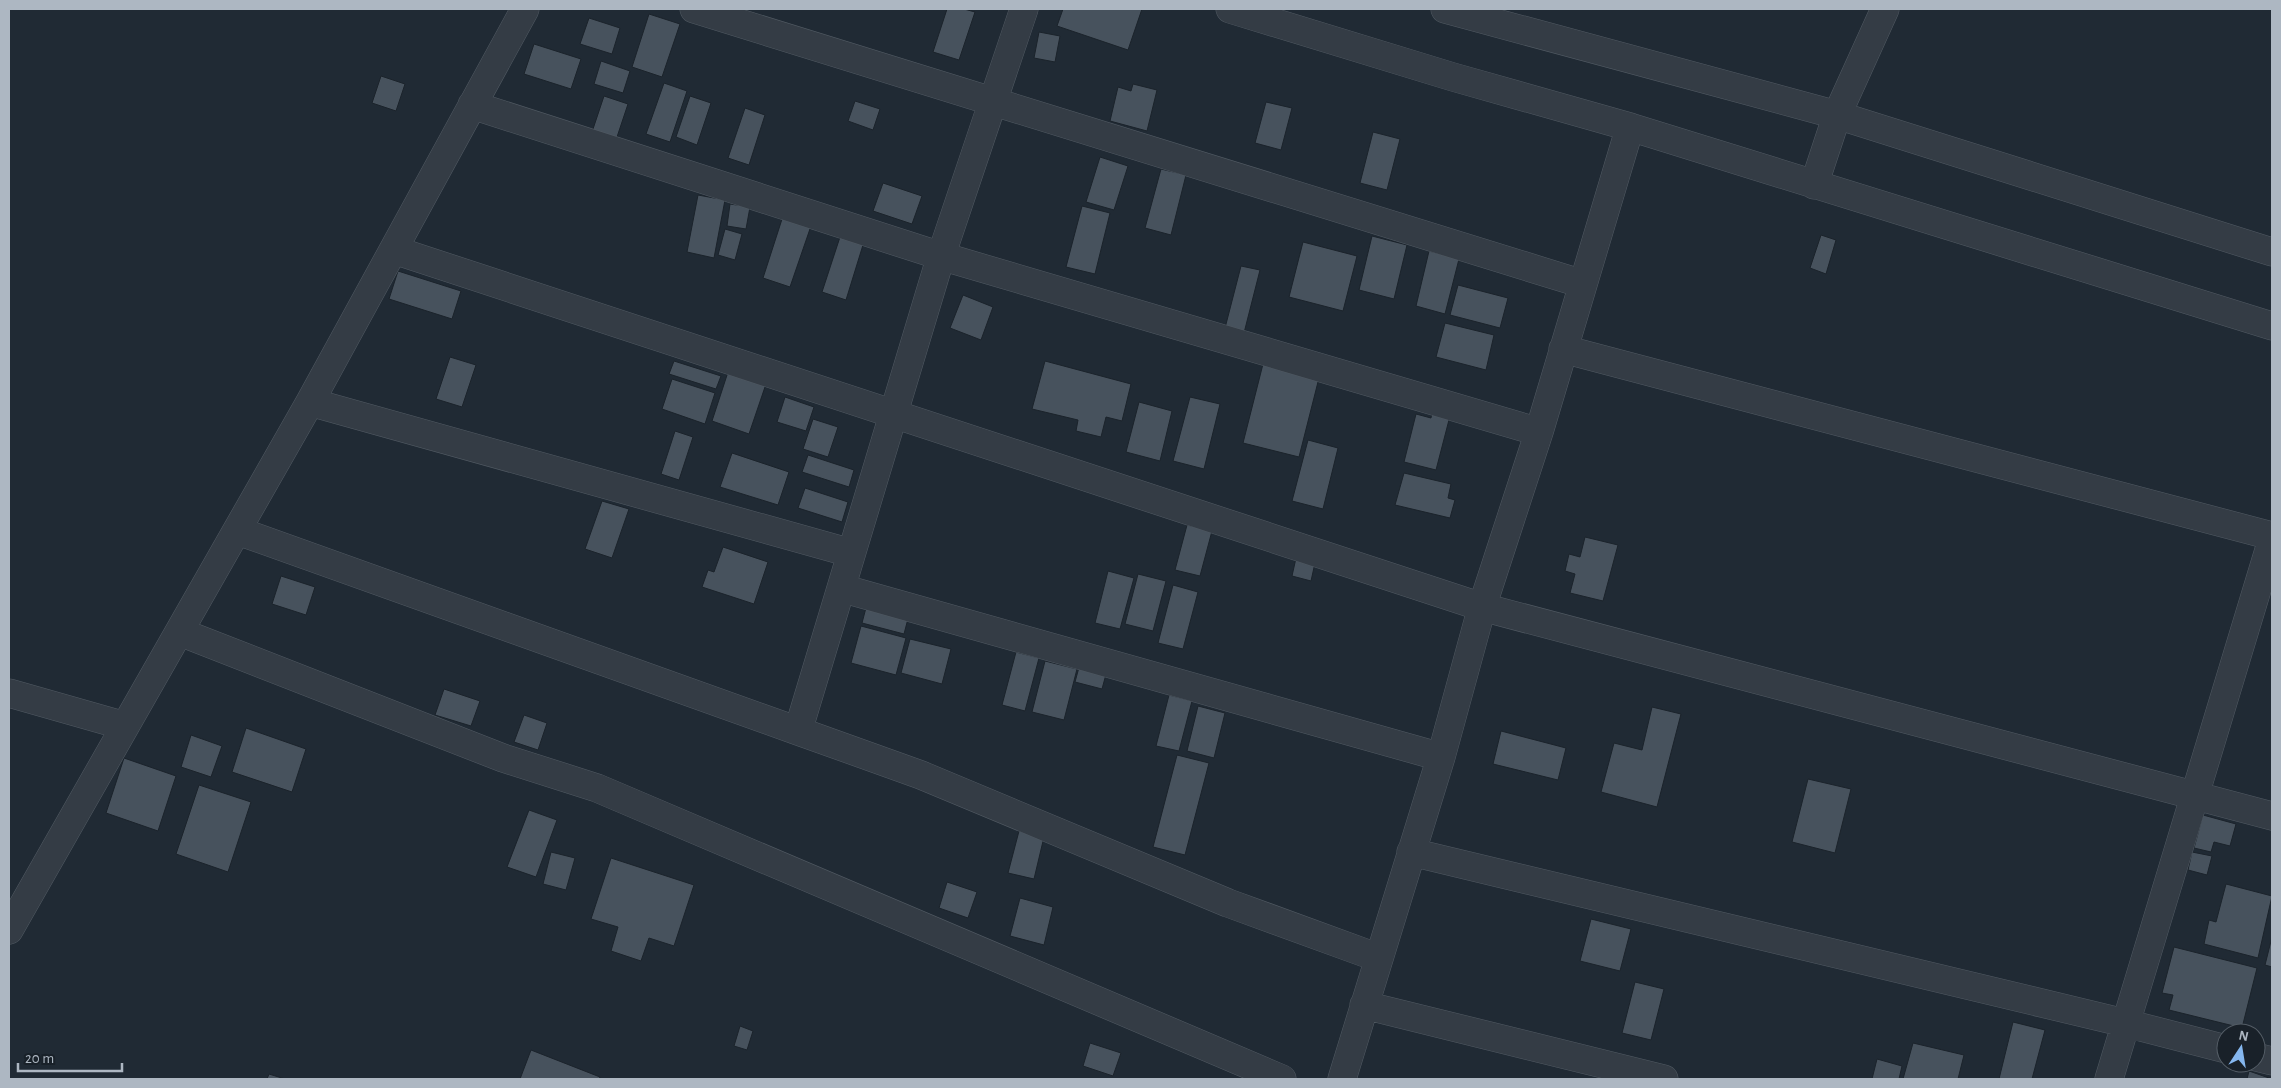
<svg xmlns="http://www.w3.org/2000/svg" width="2281" height="1088" font-family="'Alegreya Sans',sans-serif">
	<style>
		.building { fill: #47525d; stroke: #1b232b }
		.lines { fill: none; stroke-linecap: round; stroke-linejoin: round }
		.street-casing { stroke: #515a63; stroke-width: 29 }
		.street { stroke: #343c45; stroke-width: 28 }
	</style>
	<rect width="100%" height="100%" fill="#202a34"/>
	<path class="building" d="M947,9H964L975,12L959,60L933,52Z
		M1063,9H1142L1128,50L1057,26Z
		M649,14L680,24L662,77L632,67Z
		M589,18L620,28L612,54L580,44Z
		M1039,32L1060,36L1055,62L1034,58Z
		M534,44L581,59L571,89L524,74Z
		M601,61L630,71L623,93L594,84Z
		M381,76L405,84L396,111L372,103Z
		M664,83L687,91L670,142L646,134Z
		M1133,84L1157,90L1147,131L1110,121L1118,87L1131,91Z
		M604,96L628,104L616,140L592,132Z
		M690,96L711,103L697,145L676,137Z
		M855,101L880,109L873,130L848,121Z
		M1266,102L1292,108L1281,150L1255,143Z
		M745,108L765,115L749,165L728,158Z
		M1373,132L1400,139L1387,190L1360,183Z
		M1100,157L1128,166L1114,210L1086,202Z
		M1161,169L1186,175L1171,235L1145,228Z
		M883,183L922,196L912,224L873,211Z
		M698,195L725,200L714,258L687,252Z
		M730,204L750,207L746,229L727,226Z
		M1082,206L1110,213L1095,274L1066,267Z
		M783,216L811,226L790,287L763,278Z
		M725,229L742,234L735,260L718,255Z
		M1821,235L1836,240L1826,274L1810,268Z
		M1372,236L1407,245L1394,299L1359,290Z
		M840,237L863,245L846,300L822,292Z
		M1303,242L1357,256L1343,311L1289,297Z
		M1429,251L1459,259L1445,314L1416,306Z
		M1241,266L1260,270L1244,333L1225,328Z
		M398,271L461,291L452,319L389,299Z
		M1458,285L1508,298L1500,328L1450,315Z
		M963,295L993,307L981,340L950,328Z
		M1445,323L1494,335L1486,370L1436,357Z
		M450,357L476,365L462,407L436,399Z
		M674,361L721,376L716,389L669,374Z
		M1045,361L1131,384L1122,421L1106,417L1101,437L1076,431L1078,420L1032,409Z
		M1263,364L1319,378L1299,457L1243,443Z
		M728,372L766,384L749,434L712,421Z
		M672,379L715,393L705,424L662,409Z
		M785,397L814,407L806,431L777,422Z
		M1190,397L1220,404L1204,469L1173,461Z
		M1139,402L1172,411L1160,461L1126,452Z
		M1432,412L1450,416L1436,470L1404,462L1416,414L1431,418Z
		M813,419L838,427L828,457L803,449Z
		M675,431L693,437L679,480L661,474Z
		M1308,440L1338,448L1323,509L1292,501Z
		M732,453L789,472L778,505L720,487Z
		M808,455L854,470L849,487L802,472Z
		M1404,473L1451,484L1448,498L1455,500L1450,518L1395,505Z
		M805,488L848,502L842,522L798,508Z
		M602,501L629,509L612,558L585,549Z
		M1187,525L1212,531L1200,576L1175,570Z
		M1585,537L1618,545L1603,601L1570,593L1575,574L1565,571L1569,554L1580,557Z
		M723,547L768,562L754,604L702,587L708,570L714,572Z
		M1296,558L1315,563L1311,581L1292,576Z
		M1108,571L1134,578L1120,629L1095,623Z
		M1138,574L1166,581L1153,631L1125,624Z
		M281,576L315,587L306,615L272,604Z
		M1173,585L1198,592L1183,649L1158,643Z
		M868,600L910,611L904,634L862,623Z
		M861,626L906,638L896,675L851,663Z
		M910,639L951,649L942,684L901,673Z
		M1016,652L1039,658L1025,711L1002,705Z
		M1081,660L1108,667L1102,689L1075,682Z
		M1045,661L1077,669L1064,720L1032,712Z
		M444,689L480,701L471,726L435,715Z
		M1169,695L1192,701L1179,751L1156,746Z
		M1198,706L1225,713L1214,758L1187,751Z
		M1652,707L1681,714L1657,807L1601,792L1614,743L1642,750Z
		M524,715L547,723L538,750L514,742Z
		M246,728L306,749L292,792L232,772Z
		M1501,731L1566,748L1558,780L1493,764Z
		M191,735L222,746L211,777L181,767Z
		M1177,755L1209,763L1185,855L1153,847Z
		M124,758L176,776L158,831L106,813Z
		M1808,779L1851,789L1835,853L1792,842Z
		M199,785L251,802L228,872L176,854Z
		M529,810L557,820L536,877L507,867Z
		M2203,815L2236,824L2230,846L2214,842L2211,852L2194,848Z
		M1019,831L1044,837L1034,879L1008,873Z
		M551,852L575,858L566,890L543,884Z
		M2192,852L2212,856L2207,875L2188,870Z
		M611,858L694,885L674,946L649,938L641,961L611,951L618,927L591,919Z
		M947,882L977,892L968,918L939,908Z
		M2226,884L2272,896L2258,958L2204,944L2209,920L2216,922Z
		M1020,898L1053,907L1044,945L1010,936Z
		M1591,919L1631,929L1620,971L1580,961Z
		M2272,937V967L2265,965Z
		M2174,947L2257,968L2242,1028L2169,1010L2173,995L2162,993Z
		M1635,982L1664,989L1651,1040L1622,1033Z
		M2013,1022L2045,1030L2032,1079H1999Z
		M740,1026L753,1031L747,1050L734,1046Z
		M1090,1043L1121,1053L1113,1076L1083,1066Z
		M1913,1043L1964,1055L1958,1079H1903Z
		M531,1050L600,1077L599,1079H520Z
		M1877,1059L1902,1066L1899,1079H1872Z
		M2249,1071L2272,1079H2247Z
		M269,1074L285,1079H267Z"/>
	<g class="lines">
		<g class="street-casing">
			<path id="street" d="M694,9L1583,284
				M1024,9L941,256L798,731L921,775L1228,903L1379,958
				M1230,9L1453,77L1630,127L2272,326
				M1445,9L1837,115L2272,252
				M472,105L941,256L1539,432
				M1814,185L1837,115L1885,9
				M394,250L1482,607L2272,816
				M1563,349L2272,536
				M310,402L851,553
				M238,531L798,731
				M841,588L1441,757
				M180,632L503,758L597,788L1282,1079
				M9,693L125,726
				M1411,852L2125,1023L2226,1049
				M9,930L310,402L525,9
				M1364,1005L1664,1079
				M2256,1057L2272,1061
				M1342,1079L1441,757L1482,607L1539,432L1630,127
				M2109,1079L2272,540"/>
		</g>
		<use href="#street" class="street"/>
	</g>
	<rect width="2281" height="1088" fill="none" stroke="#adb7c2" stroke-width="20"/>
	<g transform="translate(2241 1048) rotate(12)"><circle r="24" fill="#192129" stroke="#545d66"/>
	<path d="M0-4L9 19L0 12L-9 19Z" fill="#85b7ef"/>
	<text y="-8" font-size="14" font-weight="bold" text-anchor="middle" fill="#adb7c2">N</text>
	</g>
	<path d="M18 1063v8h104v-8" fill="none" stroke="#adb7c2" stroke-width="2.5"/>
	<text x="25" y="1063" font-size="15" fill="#adb7c2" stroke="#192129" stroke-width="4" paint-order="stroke">20 m</text>
</svg>
